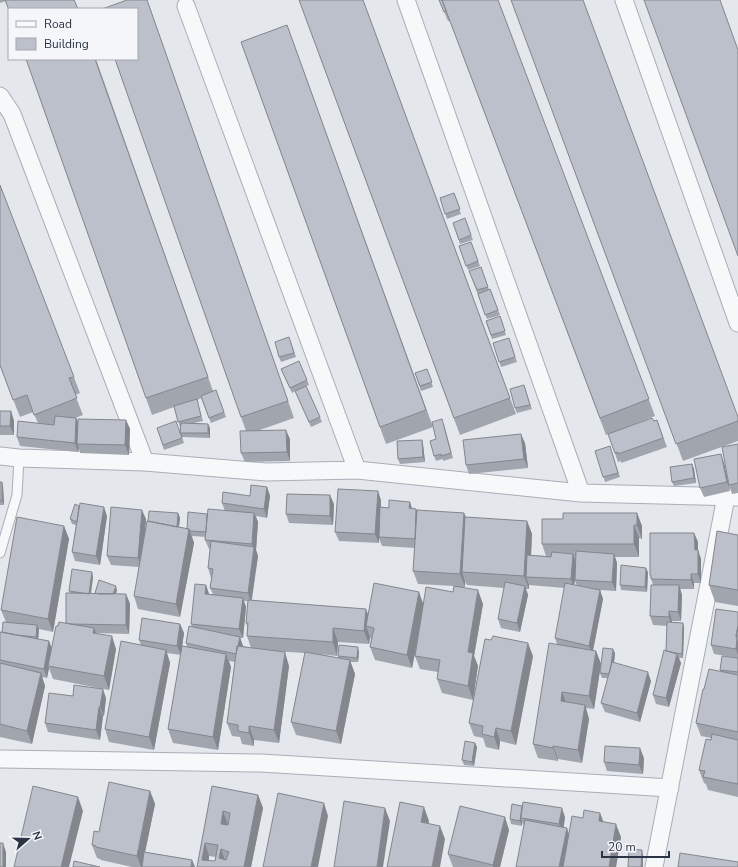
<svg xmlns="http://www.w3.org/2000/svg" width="738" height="867" font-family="'Nunito Sans',sans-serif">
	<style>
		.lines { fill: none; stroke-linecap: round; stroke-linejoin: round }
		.lane-casing { stroke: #a9aeb7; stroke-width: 11 }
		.street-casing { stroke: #a9aeb7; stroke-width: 19 }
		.lane { stroke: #f7f8fa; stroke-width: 9 }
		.street { stroke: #f7f8fa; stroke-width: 17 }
		.wall { fill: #a1a5ae; fill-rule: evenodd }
		.shaded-wall { fill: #83868d }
		.building { fill: #bbc0ca; stroke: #83868d; fill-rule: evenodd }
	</style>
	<rect width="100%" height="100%" fill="#e4e7ec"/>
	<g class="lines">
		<g class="lane-casing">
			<path id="lane" d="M0,553L17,495L19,458"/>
		</g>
		<g class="street-casing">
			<path id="street" d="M406,0L581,493
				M624,0L738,323
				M186,6L357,470
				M0,96L12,114L145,462
				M0,456L19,458L145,462L266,472L357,470L581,493L738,497
				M0,759L261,763L670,788
				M654,867L726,497"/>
		</g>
		<use href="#lane" class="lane"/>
		<use href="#street" class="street"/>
	</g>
	<path class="wall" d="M0,0H75L6,1L0,3Z
		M147,0L294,418L257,431L290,439V461L245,462L241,453L246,431L115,59Z
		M299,0H363L516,414L460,435Z
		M439,0H498L655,416L625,428L657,420L667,447L621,463V461L618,462L608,434L606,435L450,21H448Z
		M511,0L738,417V441L683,461Z
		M287,25L433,427L386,444L241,42Z
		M26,59H96L213,391L216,390L226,417L211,423L201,398L197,400L203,421L194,423L208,424L210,428V438L182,437L184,443L164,450L157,428L180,433V427L174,407L152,415Z
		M0,185L80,393L75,395L83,415L75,418H76L78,422L126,420L130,429L129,455L80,453L79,448L78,452L20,446L17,437L38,423L33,412L20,417L0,366Z
		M454,193L461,214L447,219L440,198Z
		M465,218L473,240L460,244L453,223Z
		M471,242L480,266L468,270L459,246Z
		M481,267L489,290L490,289L500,315L487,319L469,271Z
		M500,316L506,335L492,339L486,321Z
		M509,338L517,362L501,367L493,343Z
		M291,342L296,357L281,362L279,357Z
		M281,369L307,380L309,385L306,386L322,422L311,427L295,391L292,393Z
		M427,369L433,387L421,391L415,373Z
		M524,385L532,409L517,413L515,408Z
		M0,411H11L14,421V435H0Z
		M444,424L453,458L443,461V459L436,461L434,456Z
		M422,440L423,444L425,462L400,464L398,459Z
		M525,443L528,468L469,474L466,465Z
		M738,444V493L732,494L729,485Z
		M610,446L620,477L605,482L595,451Z
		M724,463L730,491L704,497L700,488Z
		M692,464L694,469L696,483L674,486L672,482Z
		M0,482L3,486L4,505H0Z
		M267,487L270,496L267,518L256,516L258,522L256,550L258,556L252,600L368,615L423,603L453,592L454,586L418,584L413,571L415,548L382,546L379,538V543L339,541L335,532L381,500V507L416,509L417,511L464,513L466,517L527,521L532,534L531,555L546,556L542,544L563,519L637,513L642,526V539L639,538V557H615L617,563L616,591L600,590L603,599L593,651H596L601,664L594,709L586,708L589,719L582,763L558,759V761L538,758L533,744L557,644L555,638L565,588L529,585V589H526L528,595L520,632L501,628L498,619L504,588L467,585L465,582V587H456L483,604L474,656L478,666L473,700L442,693L437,679L438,672L420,669L415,656L416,649L412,668L375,660L370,647L371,639L370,637L369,644L338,642L337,656L319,654L338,658V656L359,652L358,662H350L355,674L341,744L296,735L291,722L305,653L273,651L289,666L279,743L254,740V746L242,744L240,737L232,736L227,723L235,662L229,661L231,667L218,750L173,743L168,729L181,655L167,653L170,663L154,750L109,742L105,729L141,645L139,640L180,624L184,633L182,646L187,647L186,643L192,627L191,624L206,585L209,594H213L210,588L212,578H211L208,568L210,549H209L205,540L206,537L192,536L194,543L180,617L138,609L134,596L139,567L111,565L107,556L146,519L144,540L178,513L180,518L179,527L187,529L207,514L225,511L222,503L250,496ZM575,581L577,586L574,585ZM244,601H248L246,623L247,626V636L251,648L243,646L240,638H243L246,607Z
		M334,504L333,525L289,523L286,514Z
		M79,506L107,516L100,565L75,561L72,552L76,525L72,524L70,519Z
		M64,526L69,539L53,632L39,629L38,639L49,641L52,648L58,626L66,623L70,593L69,591L93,577L91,594H96L95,593L117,590L116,594H126L130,604L129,634L96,633L116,649L109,690L53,679L49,668L47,678L42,677L45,686L32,744L0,737V632H2L6,622L1,610Z
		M694,533L698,542V550L701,559V583H694V589H680L682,595L681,621H672V623H683L684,628L683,658H679L681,663L669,707L656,704L653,695L666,651L667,626L653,625L650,616L653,585L650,575Z
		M738,535V606L715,602L709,585Z
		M648,572L647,592L621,590L620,585Z
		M738,612V658L714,654L711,645Z
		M615,653L614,663L651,681L640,722L605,712L601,703L608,678H602L600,673Z
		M533,656L516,745L500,741L499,750L486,747L483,738L474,736L469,723Z
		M738,658V797L708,790L706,784L704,783L699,770L711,738L701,736L696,723L704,689L721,672L720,670Z
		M73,696L106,698L104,716H103L100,740L48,732L45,723Z
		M475,743L477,747L474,766L464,765L462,760Z
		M644,758L643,774L607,771L604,762Z
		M212,786L258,795L263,808L251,867H197ZM209,856L216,857L215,861H209Z
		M150,791L155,804L145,852L192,860L195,867H132L101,860L100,859L97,858L92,845L99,832Z
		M522,806L565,817L563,828L569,834L583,818L600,813L603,822L621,837L616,867H516L524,826L522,822V826L511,824L510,819Z
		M509,830L500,867H453L448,854Z"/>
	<path class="shaded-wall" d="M11,411L14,421V435L10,426Z
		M76,418L80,427L77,444L79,448L78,452L75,443Z
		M126,420L130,429L129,455L125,445Z
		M208,424L210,428V438L208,433Z
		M286,430L290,439V461L287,452Z
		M521,434L525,443L528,468L524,459Z
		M422,440L423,444L425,462L423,457Z
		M721,454L724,463L730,491L727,482Z
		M692,464L694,469L696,483L694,478Z
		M2,482L3,486L4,505L2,501Z
		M267,487L270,496L267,518L264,509Z
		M378,491L381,500L379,543L375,534Z
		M330,495L334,504L333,525L330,516Z
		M410,502L413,511L409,508Z
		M104,507L107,516L100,565L96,556Z
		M416,509L420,518L418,548L415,539Z
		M142,510L146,519L142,567L138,558Z
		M178,513L180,518L178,533L176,528Z
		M254,513L258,522L256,550L258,556L251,602L248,593L254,549L252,544Z
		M464,513L469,526L462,572L465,582V587L460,574Z
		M637,513L642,526V539L637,525Z
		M527,521L532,534L530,577H526L529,585V589L524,576Z
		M634,525L639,538V557L634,544Z
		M64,526L69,539L53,632L48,619Z
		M189,529L194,543L180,617L176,604Z
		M694,533L698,542V550L701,559V583L698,574L695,550Z
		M573,554L576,563L574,589L571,579Z
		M614,554L617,563L616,591L612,582Z
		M646,568L648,572L647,592L645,587Z
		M92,572L93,577L90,599L89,594Z
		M691,574L694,583V589L691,580Z
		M206,585L209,594H205Z
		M679,585L682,595L681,621L678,612Z
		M116,586L117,590L113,603L112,598Z
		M525,586L528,595L520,632L517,623Z
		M478,590L483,604L474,656L478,666L473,700L468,686V652Z
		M600,590L603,599L592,655L589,646Z
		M419,592L424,606L412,668L407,655Z
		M126,594L130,604L129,634L126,625Z
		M243,598L246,607L243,638L239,629Z
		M366,609L371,622L366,626L370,637L369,644L364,631Z
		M669,611L672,621V626L669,617Z
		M683,623L684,628L683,658L682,654Z
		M180,624L184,633L181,655L177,646Z
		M37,625L39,630L38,641L36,637Z
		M94,628L99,641L93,633Z
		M333,628L338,642L337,656L333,642Z
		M112,636L116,649L109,690L104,676Z
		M240,637L243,646L239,663L236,654Z
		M737,639L738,641V655L736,649Z
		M49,641L52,650L48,666L49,668L47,678L44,669Z
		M528,643L533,656L516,745L511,731Z
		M358,647L359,652L358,662L357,658Z
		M613,649L615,653L612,679L611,674Z
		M166,650L170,663L154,750L149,737Z
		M596,651L601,664L594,709L589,696Z
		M285,652L289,666L279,743L274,730Z
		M226,654L231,667L218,750L213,737Z
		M677,654L681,663L669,707L666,698Z
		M350,660L355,674L341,744L336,731Z
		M648,672L651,681L640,722L637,713Z
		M41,673L45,686L32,744L27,731Z
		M103,689L106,698L104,716L100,707Z
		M562,692L567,705L561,701Z
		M585,705L589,719L582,763L578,750Z
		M99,707L103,716L100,740L96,730Z
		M249,726L254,740V746L249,733Z
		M496,728L500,741L499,750L494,737Z
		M475,743L477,747L474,766L472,762Z
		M553,746L558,759V761L553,748Z
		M640,748L644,758L643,774L639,765Z
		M150,791L155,804L142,867H141L137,856Z
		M258,795L263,808L251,867H244Z
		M78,797L83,811L69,867H61Z
		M324,803L328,816L318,867H311Z
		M522,806L521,818L522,822V826L520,821Z
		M424,807L429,821L426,835L421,822Z
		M385,808L390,821L383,867H377Z
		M562,808L565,817L563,833L559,824Z
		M223,811L228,825L226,837L221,824Z
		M600,813L605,826L599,821Z
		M505,817L509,830L500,867H493V865Z
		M616,824L621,837L616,867H609Z
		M440,826L445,839L440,867H432Z
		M567,828L571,841L567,867H559Z
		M3,843L6,852V867H3Z
		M205,843L209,856L208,867L202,860Z
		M221,849L226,863L219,858Z
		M642,850L643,855V867H641Z
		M192,860L195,867H191Z"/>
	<path class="building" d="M5,0H74L78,9H9V10Z
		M127,0H147L288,401L241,417L115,59H137V9H102Z
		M299,0H363L510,398L454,418Z
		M439,0H442L446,11L444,12Z
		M442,0H498L649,399L600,418Z
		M511,0H583L738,417V421L676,444Z
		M644,0H720L738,50V256Z
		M287,25L426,410L380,427L241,42Z
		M26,59H95L208,377L146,398Z
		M0,185L74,377L69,378L77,398L34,415L27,395L13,400L0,365Z
		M454,193L460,209L445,214L440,198Z
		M465,218L471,235L459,240L453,223Z
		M471,242L478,261L466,266L459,246Z
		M481,267L488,287L477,290L469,271Z
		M490,289L498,310L485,315L478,294Z
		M500,316L505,331L491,335L486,321Z
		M289,337L294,353L279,357L275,342Z
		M509,338L515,357L499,362L493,343Z
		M299,361L307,380L290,388L281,369Z
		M427,369L432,382L420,386L415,373Z
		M524,385L530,405L515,408L510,389Z
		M306,386L320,417L309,422L295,391Z
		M216,390L224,412L209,418L201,396Z
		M197,399L201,416L178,422L174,406Z
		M0,411H11L10,426H0Z
		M55,416L76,418L75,443L17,437L18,421L54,425Z
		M652,418L654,421L657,420L663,438L618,454V452L615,453L608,434Z
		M78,419L126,420L125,445L77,444Z
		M442,419L451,453L441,456V454L434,456L430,441L436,439L432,422Z
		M176,421L182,438L163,445L157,428Z
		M181,423L208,424V433H180Z
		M286,430L287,452L241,453L240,431Z
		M521,434L524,459L466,465L463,440Z
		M422,440L423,457L398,459L397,441Z
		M738,444V483L729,485L722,447Z
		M610,446L618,473L603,477L595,451Z
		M721,454L727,482L700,488L694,459Z
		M692,464L694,478L672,482L670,467Z
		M0,482H2V501H0Z
		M251,485L267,487L264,509L222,503L223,492L250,496Z
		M338,489L378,491L375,534L335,532Z
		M287,494L330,495V516L286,514Z
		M389,500L410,502L409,508L416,509L415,539L379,537L380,507L389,508Z
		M80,503L104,507L96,556L72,552Z
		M75,504L79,506L77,522L70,519Z
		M111,507L142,510L138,558L107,556Z
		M208,509L254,513L252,544L205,540Z
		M417,510L464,513L460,574L413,571Z
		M149,511L178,513L177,527L148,521Z
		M188,512L207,514L206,532L190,531L189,529H187Z
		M563,513H637V525H634V544H542V519H563Z
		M17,517L64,526L48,619L1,610Z
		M465,517L527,521L524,576L462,572Z
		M147,521L189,529L176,604L134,596Z
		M717,531L738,535V590L709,585Z
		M650,533H694L695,550H698V574H691V580L651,579V575H650Z
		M211,541L254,547L248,593L210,588L213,569L208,568Z
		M576,551L614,554L612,582L575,580Z
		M552,552L573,554L571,579L526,577L527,555L551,557Z
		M621,565L646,568L645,587L620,585Z
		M72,569L92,572L89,594L69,591Z
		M99,580L116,586L113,594H99L95,593Z
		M505,582L525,586L517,623L498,619Z
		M374,583L419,592L407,655L370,647L374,628L366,626Z
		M565,583L600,590L589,646L555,638Z
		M195,584L206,585L205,594L243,598L239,629L191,624Z
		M651,585H679L678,612L669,611V617L650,616Z
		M454,586L478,590L468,652L473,653L468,686L437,679L440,660L415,656L426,587L453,592Z
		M66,593L126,594V625L71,624L66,623Z
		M248,600L366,609L364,631L333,628V642L247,636L248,623H246Z
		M716,609L738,612V626L736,636L737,639L736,649L711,645Z
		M142,618L180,624L177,646L139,640Z
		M3,622L37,625L36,637L17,635L2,632Z
		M59,622L94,628L93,633L112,636L104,676L48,666L56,626H58Z
		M667,622L683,623L682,654L676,653L666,651Z
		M189,626L240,637L236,654L186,643Z
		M738,626V636H736Z
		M0,632L49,641L44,669L0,660Z
		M493,636L528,643L511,731L496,728L494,737L482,734L483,726L469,723L485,639L491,640Z
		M121,641L166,650L149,737L105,729Z
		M549,643L596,651L589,696L562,692L561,701L585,705L578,750L553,746V748L533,744Z
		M339,645L358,647L357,658L338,656Z
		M182,646L226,654L213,737L168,729Z
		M237,646L285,652L274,730L249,726V733L238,731V725L227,723Z
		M603,648L613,649L611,666L609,674L600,673Z
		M664,650L677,654L666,698L653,695Z
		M305,652L350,660L336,731L291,722Z
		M722,656L738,658V672L720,670Z
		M612,662L648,672L637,713L601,703Z
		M0,663L41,673L27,731L0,724Z
		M709,669L738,675V732L696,723L703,689H704Z
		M74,685L103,689L100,707H99L96,730L45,723L49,693L73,696Z
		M712,734L738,740V784L703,777L705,771L699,770L706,739L711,740Z
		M465,741L475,743L472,762L462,760Z
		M605,746L640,748L639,765L604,762Z
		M109,782L150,791L137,856L96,847V846L92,845L94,831L99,832Z
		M33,786L78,797L61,867H14Z
		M212,786L258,795L244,867H197ZM223,811L230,813L228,825L221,824ZM205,843L218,845L215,861L202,860ZM221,849L229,852L226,860L219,858Z
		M278,793L324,803L311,867H263Z
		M344,801L385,808L377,867H334Z
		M400,802L424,807L421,822L440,826L432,867H387Z
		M523,802L562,808L559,824L521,818Z
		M512,804L522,806L520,821L510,819Z
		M460,806L505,817L493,865L448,854Z
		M584,810L600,813L599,821L616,824L609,867H563L572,816L583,818Z
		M525,820L567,828L559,867H516Z
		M0,843H3V867H0Z
		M629,849L642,850L641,867H628Z
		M144,852L192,860L191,867H142Z
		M680,853L738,862V867H678Z
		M74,861L100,867H73Z"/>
	<rect x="8" y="8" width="130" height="52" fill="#f4f6f9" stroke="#a4a8b1"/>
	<rect x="16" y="21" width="20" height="6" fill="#f7f8fa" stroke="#a4a8b1"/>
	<text x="44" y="28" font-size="12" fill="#2b3445">Road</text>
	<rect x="16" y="38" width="20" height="12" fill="#bbc0ca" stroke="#a4a8b1"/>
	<text x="44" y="48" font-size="12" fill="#2b3445">Building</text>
	<g transform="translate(28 839) rotate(70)" stroke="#f4f6f9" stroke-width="3" paint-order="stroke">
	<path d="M0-3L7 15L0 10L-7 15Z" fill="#2b3445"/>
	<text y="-6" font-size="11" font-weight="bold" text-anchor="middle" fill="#2b3445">N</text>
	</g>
	<path d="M602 851v6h67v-6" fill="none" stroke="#2b3445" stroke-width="2"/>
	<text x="608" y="851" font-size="12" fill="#2b3445" stroke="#f4f6f9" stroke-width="3" paint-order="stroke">20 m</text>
</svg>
